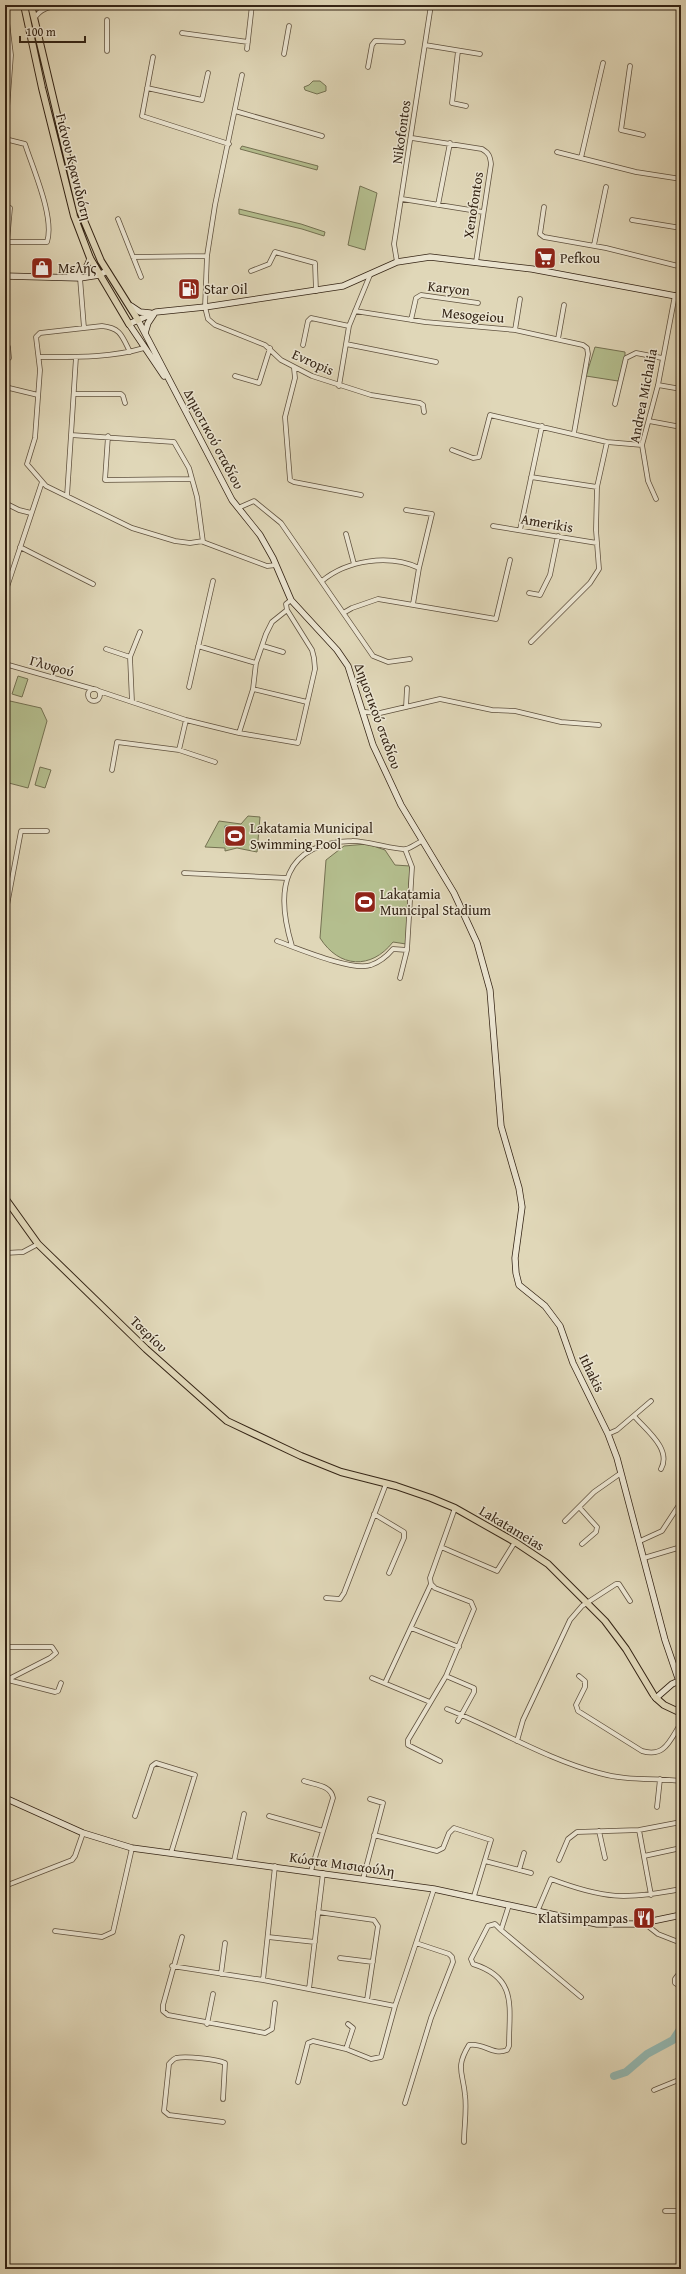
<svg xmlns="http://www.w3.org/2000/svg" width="686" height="2274" font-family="'Gentium Book Plus',serif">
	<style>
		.green { fill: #b4be8e; stroke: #747152 }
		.water { fill: #94b9b3; stroke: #6e7d74 }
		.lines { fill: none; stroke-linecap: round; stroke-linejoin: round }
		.river { stroke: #94b9b3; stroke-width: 8 }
		.street-casing { stroke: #5f513e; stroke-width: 5.5 }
		.secondary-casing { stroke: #342415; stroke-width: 7 }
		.primary-casing { stroke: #342415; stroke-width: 8 }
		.street { stroke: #ebe5d1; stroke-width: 4 }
		.secondary { stroke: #ebe5d1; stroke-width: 5.5 }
		.primary { stroke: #e0d7b8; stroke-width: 6 }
		.labels { text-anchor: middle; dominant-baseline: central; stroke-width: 3; stroke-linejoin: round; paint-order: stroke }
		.street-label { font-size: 14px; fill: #342415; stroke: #ebe5d1 }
		.poi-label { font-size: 14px; fill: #342415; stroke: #ebe5d1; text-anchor: start }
	</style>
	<rect width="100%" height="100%" fill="#e0d7b8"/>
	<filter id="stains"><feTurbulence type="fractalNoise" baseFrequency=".005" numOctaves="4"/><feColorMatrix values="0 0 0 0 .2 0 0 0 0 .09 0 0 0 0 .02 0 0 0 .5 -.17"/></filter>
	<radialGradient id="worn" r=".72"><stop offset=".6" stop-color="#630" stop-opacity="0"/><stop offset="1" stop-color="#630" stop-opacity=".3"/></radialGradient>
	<path class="green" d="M313,81H320L326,86V91L317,94L305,90L304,87L309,85Z
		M242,146L318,166L317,170L240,149Z
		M360,186L377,193L365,250L348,245Z
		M239,209L301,224L325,232L324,236L302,229L239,214Z
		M595,347L625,352V361L618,381L586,376Z
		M18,676L28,679L22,697L12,694Z
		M10,701L41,708L47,721L28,788L5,782V704Z
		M40,767L51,770L45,788L35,785Z
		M248,816L260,817L257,852L237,848L225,851V848L205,847L219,821L241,824Z
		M367,844L385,850L395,865L410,866L406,944L393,942C371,970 339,968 320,938L326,860L344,846Z"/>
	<path class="water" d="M225,826H235L234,843H224Z"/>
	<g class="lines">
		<path class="river" d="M614,2076L626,2072L647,2054L673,2040L681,2028"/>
		<g class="street-casing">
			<path id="street" d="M5,5L11,55L7,109
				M34,5L43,9
				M34,19C41,7 51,7 64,5
				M182,33L248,42
				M425,45L480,54
				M247,49L252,5
				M107,51V20
				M458,51L452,103L466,106
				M284,54L289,26
				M153,57L142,116L229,144
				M630,66L621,130L643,135
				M368,67L372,45L375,41L403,42
				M242,75L215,205L207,256L205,307L208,319L215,325L265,345L281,360L312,376L371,395L420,403L423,405L424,412
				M147,88L202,100L208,73
				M235,111L322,136
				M412,138L482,149C489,153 490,156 491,164L476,262
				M5,139L25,144C33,169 55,218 47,242H5
				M557,152L636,172L681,179
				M581,158L603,63
				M402,199L483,212
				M438,205L450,143
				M544,207L540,234L544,237L606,248L678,266
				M118,219L141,277
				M632,220L681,228
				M7,242L10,208
				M594,245L606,187
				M133,257L207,256
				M397,262L394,244L431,5
				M251,271L269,264L275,252L315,263L316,291
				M80,278L84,328
				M355,311L425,322L515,330L583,345L587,348L588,354L574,433
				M411,320L416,298L421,295L478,303
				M515,330L520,299
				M558,339L564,305
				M346,344L436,362
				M5,345L8,347L9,358
				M303,345L308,321L311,318L349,326
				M130,352C122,336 121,328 102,326L40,333L36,337L40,370L35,438L27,464L46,486L132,528L175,541L190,543L203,541
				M39,357C75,357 110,358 144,348
				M76,357L71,435L174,442L189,468L197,497L203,542L267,566L276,565
				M294,368L295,378L285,417L290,480L294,482L361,495
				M235,376L259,383L270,348
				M658,385L681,389
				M339,386L349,326L370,275
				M5,387L38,395
				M74,394H121L123,396L125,403
				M615,404L626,358L636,353L662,358
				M649,421L681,427
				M108,436L105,480L192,479
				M452,450L473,458L479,457L490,415L607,442L642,445
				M531,477L597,487
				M67,496L71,435
				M656,499L648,481L642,445L658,385L675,295
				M7,504L19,510L31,513
				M238,508L254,501L281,523L373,656L388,662L410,659
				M406,510L432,514L419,568L413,604
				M493,526L597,543
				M520,530L542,426
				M346,534L354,564
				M20,547L93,584
				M322,581C347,560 389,554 419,568
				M5,593L42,482
				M529,593L540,595L550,575L558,536
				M345,612L352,608L378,599L496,619L510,560
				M531,642L590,583L599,569L596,530L597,487L607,442
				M198,646L256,663
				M263,646L283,652
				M106,649L130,657
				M5,664L93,689
				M189,687L213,581
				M88 695a6 6 0 1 1 12 0a6 6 0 1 1-12 0Z
				M253,689L307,702
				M99,691L186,720L239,733L298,743L315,669L314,658L312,650L287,610L286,604L291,600
				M132,702L130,657L140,632
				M406,707L407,688
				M364,712L380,713L440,699L492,710L515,711L561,722L599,725
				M239,733L253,689L256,663L266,634L272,622L287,610
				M179,750L186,720
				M112,770L117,742L179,750L215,762
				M184,873L287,878
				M5,916L21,831H47
				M277,941C297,948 353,972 371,965C380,962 387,956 393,949L407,950
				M292,946C275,890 282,843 352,841C364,840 399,851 406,849C411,848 417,843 422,841
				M400,978L407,950L412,867L405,849
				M5,1253L23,1252L38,1244
				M634,1416C646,1430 672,1449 661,1469
				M608,1434L617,1430L651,1401
				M579,1507L597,1527L596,1532L582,1544
				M374,1514L404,1532V1538L389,1573
				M565,1521L594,1492L621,1473
				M640,1541L662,1531L681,1502
				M441,1547L497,1571L515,1542
				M644,1558L681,1547
				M431,1584L435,1588L471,1602L474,1609L446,1676L408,1740V1745L440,1761
				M326,1598L340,1599L344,1593L386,1484
				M411,1628L459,1647
				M5,1647H52L56,1653L50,1658L5,1681
				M446,1676L474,1688V1692L458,1721
				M579,1676L585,1681V1687L576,1705L578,1711L642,1751C665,1758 670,1740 681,1723
				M372,1678L430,1702
				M8,1680L55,1692L58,1691L61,1683
				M385,1683L431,1584L430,1578L455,1508
				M447,1709C498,1729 546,1759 599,1773C626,1781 654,1778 681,1781
				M517,1741L523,1720L570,1620L582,1606L616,1584H619L630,1601
				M304,1781C315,1785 331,1785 333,1798L311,1871
				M657,1807L660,1779
				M135,1816L152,1766L156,1763L195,1775L171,1853
				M269,1816L323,1831
				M639,1830L651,1895
				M599,1831L605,1858
				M374,1835L437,1851L443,1848L449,1833L454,1828L491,1840L474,1896
				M644,1856L681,1848
				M559,1860L568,1839L577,1832L639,1830L681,1822
				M234,1861L244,1814
				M485,1861L531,1873
				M519,1870L524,1853
				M363,1879L383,1803L370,1799
				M5,1886L72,1860L75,1856L83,1833
				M509,1905L501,1930L581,1997
				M318,1912L374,1920L378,1926L367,2000
				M537,1912L551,1879C604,1899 625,1900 681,1889
				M644,1923L658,1934L681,1943
				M55,1931L102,1937L113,1932L132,1848
				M182,1937L163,2005V2011L168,2015L265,2033L272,2029L275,2003
				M268,1937L315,1942
				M340,1958L373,1962
				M172,1966L263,1980L395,2006
				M681,1971L675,1979V1983L681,1987
				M221,1974L225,1943
				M263,1980L275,1866
				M309,1989L323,1873
				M207,2024L213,1994
				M346,2049L353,2028L348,2024
				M298,2082L308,2043L313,2041L346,2049L371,2059L381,2057L395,2006L434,1889
				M654,2090L681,2079
				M405,2103L431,2018L453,1962L452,1957L449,1954L416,1943
				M223,2122L169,2115L164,2111L169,2064C171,2062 173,2059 176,2058C186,2056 217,2059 225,2063L223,2099
				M464,2142C464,2127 467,2110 465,2095C463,2072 455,2068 469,2045C483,2042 493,2056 507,2050L509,2046C509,2007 518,1978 473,1964L471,1959L488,1926L495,1924L501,1930
				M665,2211H681"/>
		</g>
		<g class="secondary-casing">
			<path id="secondary" d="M70,275C81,274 87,270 90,258
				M5,276L80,278L99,275L107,271
				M131,306L140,312L150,313
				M138,320L232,500L260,535L273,558L291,600L337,650L348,666L373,745L388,777L401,805L454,893L477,943L490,990L501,1126L519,1188L522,1207L515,1258L516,1273L519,1285L545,1306L560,1326L573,1363L608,1434L617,1458L665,1640L679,1681L672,1684L656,1698L654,1696
				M145,333L148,323L154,314
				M164,376L129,324L156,312L205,307L343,286L397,262L430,257L532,269L681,297
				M5,1798L83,1833L132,1848L434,1889L597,1924H638L681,1915"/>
		</g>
		<g class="primary-casing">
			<path id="primary" d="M24,5L42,88L74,216L90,258L129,324
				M31,5L80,211L101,261L138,320
				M5,1198L38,1244L146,1349L227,1421L301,1456L341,1472L396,1486L431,1498L455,1508L515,1542L548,1564L605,1621L626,1649L653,1694
				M656,1698L664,1705L681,1713"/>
		</g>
		<use href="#street" class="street"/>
		<use href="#secondary" class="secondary"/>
		<use href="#primary" class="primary"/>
	</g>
	<defs>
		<g id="supermarket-square" transform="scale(1.15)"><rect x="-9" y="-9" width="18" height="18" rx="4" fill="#8f2418" stroke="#ebe5d1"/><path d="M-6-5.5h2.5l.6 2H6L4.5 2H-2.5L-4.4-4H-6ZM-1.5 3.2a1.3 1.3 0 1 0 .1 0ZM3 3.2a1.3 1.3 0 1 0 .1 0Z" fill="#fff"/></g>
		<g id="shop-square" transform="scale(1.15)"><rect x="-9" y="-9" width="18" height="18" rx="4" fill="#8f2418" stroke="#ebe5d1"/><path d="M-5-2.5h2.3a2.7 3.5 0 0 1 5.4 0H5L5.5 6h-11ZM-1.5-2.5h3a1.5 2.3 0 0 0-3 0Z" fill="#fff"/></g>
		<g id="fuel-square" transform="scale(1.15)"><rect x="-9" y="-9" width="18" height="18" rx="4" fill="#8f2418" stroke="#ebe5d1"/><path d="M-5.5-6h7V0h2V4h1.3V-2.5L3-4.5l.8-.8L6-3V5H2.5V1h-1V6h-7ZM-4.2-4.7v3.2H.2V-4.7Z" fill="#fff"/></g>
		<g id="stadium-square" transform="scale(1.15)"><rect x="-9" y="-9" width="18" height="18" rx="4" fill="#8f2418" stroke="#ebe5d1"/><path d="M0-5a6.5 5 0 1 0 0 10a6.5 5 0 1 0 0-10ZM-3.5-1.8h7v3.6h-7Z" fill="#fff"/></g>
		<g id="restaurant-square" transform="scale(1.15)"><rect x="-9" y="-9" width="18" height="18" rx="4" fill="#8f2418" stroke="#ebe5d1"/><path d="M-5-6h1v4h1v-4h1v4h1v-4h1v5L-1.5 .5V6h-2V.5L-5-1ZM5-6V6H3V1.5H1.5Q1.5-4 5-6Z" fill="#fff"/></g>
	</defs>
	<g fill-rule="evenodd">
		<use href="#supermarket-square" x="545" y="258"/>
		<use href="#shop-square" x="42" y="268"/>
		<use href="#fuel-square" x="189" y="289"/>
		<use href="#stadium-square" x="235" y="836"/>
		<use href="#stadium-square" x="365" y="902"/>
		<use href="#restaurant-square" x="644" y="1918"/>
	</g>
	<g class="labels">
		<g class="street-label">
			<text transform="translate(401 132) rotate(-82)">Nikofontos</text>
			<text transform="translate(74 167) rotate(76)">Γιάνου Κρανιδιότη</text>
			<text transform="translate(473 205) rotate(-81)">Xenofontos</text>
			<text transform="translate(449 288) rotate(7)">Karyon</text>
			<text transform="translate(473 315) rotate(5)">Mesogeiou</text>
			<text transform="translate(313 362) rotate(24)">Evropis</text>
			<text transform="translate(643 396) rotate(-79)">Andrea Michalia</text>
			<text transform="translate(214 439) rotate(62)">Δημοτικού σταδίου</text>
			<text transform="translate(547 523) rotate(10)">Amerikis</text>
			<text transform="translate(52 666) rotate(16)">Γλυφού</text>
			<text transform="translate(378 716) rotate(70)">Δημοτικού σταδίου</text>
			<text transform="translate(149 1334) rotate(44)">Τσερίου</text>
			<text transform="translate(592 1373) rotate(64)">Ithakis</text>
			<text transform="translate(512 1528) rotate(31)">Lakatameias</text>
			<text transform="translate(342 1864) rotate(8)">Κώστα Μισιαούλη</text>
		</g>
		<g class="poi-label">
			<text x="560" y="258">Pefkou</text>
			<text x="58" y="268">Μελής</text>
			<text x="204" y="289">Star Oil</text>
			<text x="250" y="828">Lakatamia Municipal<tspan x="250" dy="16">Swimming Pool</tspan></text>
			<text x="380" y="894">Lakatamia<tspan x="380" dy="16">Municipal Stadium</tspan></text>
			<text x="628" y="1918" text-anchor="end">Klatsimpampas</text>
		</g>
	</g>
	<rect width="686" height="2274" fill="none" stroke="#e0d7b8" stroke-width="20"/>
	<rect x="6" y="6" width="674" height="2262" fill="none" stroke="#342415" stroke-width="2"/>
	<rect x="10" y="10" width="666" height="2254" fill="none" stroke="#342415"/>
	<path d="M20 36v6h65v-6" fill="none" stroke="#342415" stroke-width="2"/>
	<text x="26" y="36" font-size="12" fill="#342415" stroke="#ebe5d1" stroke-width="3" paint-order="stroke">100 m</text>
	<rect width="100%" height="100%" filter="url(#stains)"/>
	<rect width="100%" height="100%" fill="url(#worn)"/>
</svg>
